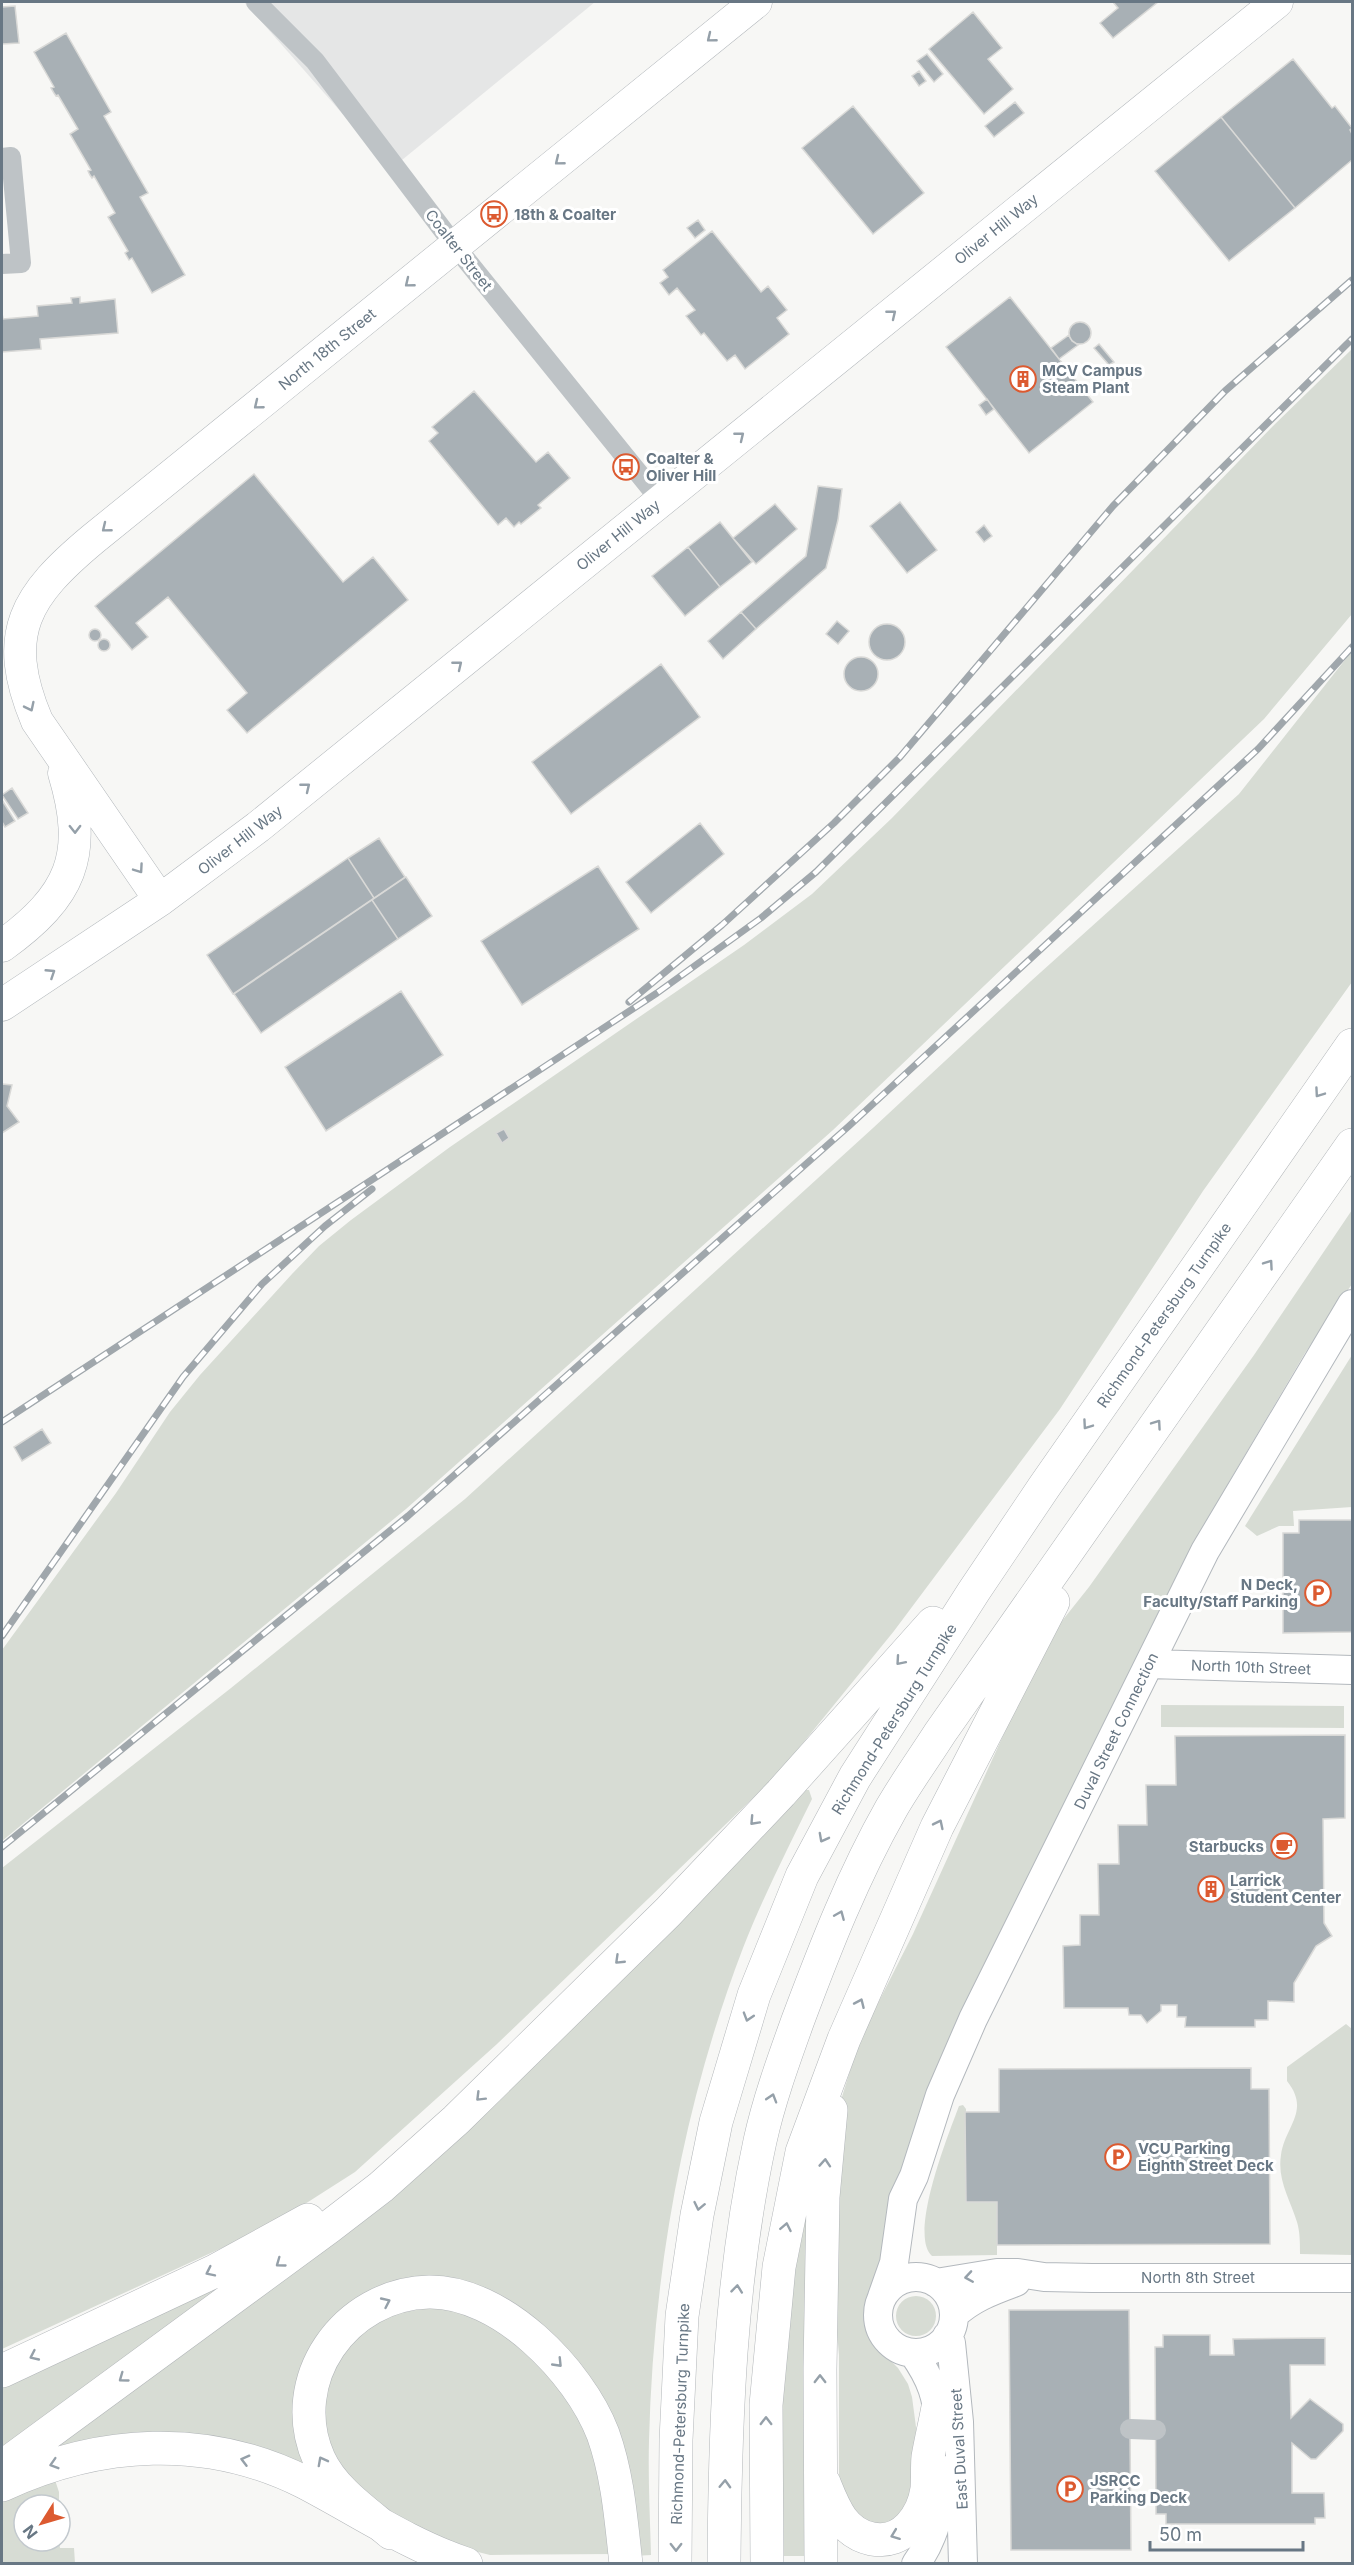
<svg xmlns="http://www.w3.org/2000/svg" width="1354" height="2565" font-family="Inter,sans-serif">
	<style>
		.built { fill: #e5e6e6 }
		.green { fill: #d7dcd4 }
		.building { fill: #a8b0b5; stroke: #d9d9d7; stroke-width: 1.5 }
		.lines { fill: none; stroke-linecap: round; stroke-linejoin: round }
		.secondary-casing { stroke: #b3b8bd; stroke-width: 30 }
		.primary-casing { stroke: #b2b7bb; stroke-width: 33 }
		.highway-casing { stroke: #b2b6b9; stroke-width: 34 }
		.street { stroke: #bec3c6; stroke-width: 20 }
		.secondary { stroke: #fff; stroke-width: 28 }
		.primary { stroke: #fff; stroke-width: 32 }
		.highway { stroke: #fff; stroke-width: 33 }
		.rail-casing { stroke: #a0a7ac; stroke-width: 7 }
		.rail { stroke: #fff; stroke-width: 4.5; stroke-dasharray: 14; stroke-linecap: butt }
		.oneway { stroke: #95a0a9 }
		.labels { text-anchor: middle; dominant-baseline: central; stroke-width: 6; stroke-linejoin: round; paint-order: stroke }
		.poi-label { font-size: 15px; font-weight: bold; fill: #687784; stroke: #fff; text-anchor: start }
		.street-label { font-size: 15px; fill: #687784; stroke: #fff }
	</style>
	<rect width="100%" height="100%" fill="#f7f7f5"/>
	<path class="built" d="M244,2H595L391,169Z"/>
	<path class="green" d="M1352,349V614L1264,719L833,1130L406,1509L2,1841V1650L116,1493L170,1412L200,1375L292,1274L319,1246L351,1220L450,1147L744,945L812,894L892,818L1273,426Z
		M1352,651V982L1203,1191L1060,1409L894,1631L777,1775L497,2044L355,2172L272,2225L2,2349V1868L231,1688L465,1499L873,1128L1031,981L1239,794Z
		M1352,1210V1284L1305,1353L1229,1482L888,2231L867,2312V2332L873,2343L898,2368L908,2384L912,2397L918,2442L916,2497L887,2531L843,2511L839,2492V2355L836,2321L841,2100L858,2045L875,2009L913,1934L1022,1694L1054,1631L1089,1587L1254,1355Z
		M1352,1355V1507L1293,1511L1294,1526H1279L1257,1536L1245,1526Z
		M1161,1705L1344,1706V1728L1161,1727Z
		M804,1790H809L812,1799C788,1848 763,1897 743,1948C683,2105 653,2273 649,2441C648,2479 650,2517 651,2555L634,2556L610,2427L463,2290L321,2343L319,2481L243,2450L2,2477L242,2302Z
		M1346,2024L1352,2029V2255L1300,2254C1300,2243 1300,2232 1297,2222C1290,2199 1277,2180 1281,2155C1285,2126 1311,2111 1287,2081V2067Z
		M963,2105L966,2109V2202H997V2255L932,2256C908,2235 949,2133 959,2106Z
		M815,2138L811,2556H775L777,2383Z
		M247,2268L2,2452V2381Z
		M896 2316a20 20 0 1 1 40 0a20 20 0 1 1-40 0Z
		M443,2306L498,2327L556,2378L596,2453L613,2554L490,2555L462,2548L355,2495L322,2439L325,2382L350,2339L384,2315Z
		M55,2480L59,2492V2505H24V2541H59L60,2548H74L75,2563H2V2498Z"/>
	<path class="building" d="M1113,2H1158L1113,38L1100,23L1118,8Z
		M15,6L19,43L2,44V7Z
		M973,12L1002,48L988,59L1013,89L984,114L929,49Z
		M66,33L111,112L104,116L148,193L140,197L185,275L152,293L132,258L129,260L125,253L128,251L108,217L115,213L94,176L92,178L90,175L88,171L91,170L70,134L78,129L58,95L56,96L54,93L51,88L54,87L34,52Z
		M927,54L943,74L934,82L917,61Z
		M1293,59L1332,108L1335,106L1352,128L1350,130L1352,134V160L1295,208L1221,117Z
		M919,71L926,81L919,86L912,76Z
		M1015,102L1024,113L994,137L985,126Z
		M853,106L924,193L873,234L802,148Z
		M1221,117L1295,208L1229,261L1155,171Z
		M698,220L705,230L695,238L687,228Z
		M712,231L761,292L768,286L787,310L777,318L789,334L745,369L735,355L727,361L704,333L701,335L686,316L695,310L677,288L669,295L660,283L668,277L663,270Z
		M80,297V303L115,299L118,333L40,339L41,349L2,352V313L3,319L38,316L37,306L72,303L71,298Z
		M1010,297L1093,402L1029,453L946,347Z
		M1069 333a11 11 0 1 1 22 0a11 11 0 1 1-22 0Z
		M1069,335L1072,341L1078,345L1059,359L1051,348Z
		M1099,344L1114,362L1109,365L1094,348Z
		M474,391L536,462L548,452L570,478L538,505L541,508L521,524L519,522L514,527L506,518L498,525L429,441L438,433L432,427Z
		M987,399L994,409L986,415L979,405Z
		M254,474L343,582L373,557L408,600L247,733L227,710L247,693L168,597L136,623L148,637L132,650L95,606Z
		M818,486L842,489L838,520L826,568L756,629L741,612L806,556Z
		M900,502L937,550L907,573L870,526Z
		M775,504L797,529L756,564L733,538Z
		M720,522L752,562L720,587L688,547Z
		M984,525L992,536L984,542L976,532Z
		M688,547L720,587L685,616L652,576Z
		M741,612L756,629L723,659L708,641Z
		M837,621L849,631L838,644L826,634Z
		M869 642a18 18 0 1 1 36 0a18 18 0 1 1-36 0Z
		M89 635a6 6 0 1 1 12 0a6 6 0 1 1-12 0Z
		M98 645a6 6 0 1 1 12 0a6 6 0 1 1-12 0Z
		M844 674a17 17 0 1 1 34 0a17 17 0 1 1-34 0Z
		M661,664L700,717L571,814L532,762Z
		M12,788L28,813L18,819L2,795Z
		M2,800L15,821L5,827L2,822Z
		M700,823L724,854L651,913L626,882Z
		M379,838L405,877L374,898L348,858Z
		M348,858L374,898L233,994L207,955Z
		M598,866L639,929L522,1005L481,941Z
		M406,877L432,916L398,939L372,900Z
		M372,900L398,939L261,1033L234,994Z
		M401,991L443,1055L326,1131L285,1067Z
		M2,1084L12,1085L7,1106L19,1122L2,1133Z
		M504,1129L509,1138L502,1143L496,1133Z
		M42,1429L51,1443L22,1461L14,1447Z
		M1299,1520H1352V1632L1283,1633V1533H1299Z
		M1345,1735V1818L1323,1819L1324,1923L1332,1936L1316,1946L1300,1973L1294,1983V2002L1268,2001V2020H1255V2027H1185L1186,2017H1177V2005H1161V2011L1147,2023L1141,2015H1129L1128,2008H1064L1063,1946L1080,1945V1915H1099L1098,1864H1119L1118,1825H1147L1146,1785H1176L1175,1736Z
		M1251,2068V2089H1269L1270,2244L997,2245V2202H966L965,2112H999V2069Z
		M1009,2310H1129L1131,2550H1011Z
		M1163,2335H1210V2355H1234L1233,2339L1325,2338V2365H1290L1291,2418L1310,2399L1343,2424V2431L1316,2459H1311L1292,2443V2493H1324L1325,2518H1315V2524H1166V2514H1156L1155,2347H1163Z"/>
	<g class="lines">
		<g class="secondary-casing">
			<path id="secondary" d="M1150,1664L1352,1670
				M878 2315a38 38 0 1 1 76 0a38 38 0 1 1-76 0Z
				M936,2283L997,2273H1018L1044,2277L1092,2278H1352
				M882,2297L894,2263L903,2199L914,2176L940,2095L973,2019L1205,1551L1352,1304
				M954,2315C972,2298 992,2291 1016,2282
				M947,2336L951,2343L959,2422L963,2564
				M913,2353C932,2380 937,2397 940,2429
				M916,2564C936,2536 943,2504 943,2470"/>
		</g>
		<g class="primary-casing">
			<path id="primary" d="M160,900L37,721C0,633 26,595 93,539L756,2
				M2,946C71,896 89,856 64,773
				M2,1005L160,900L258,827L1277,2"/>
		</g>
		<g class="highway-casing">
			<path id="highway" d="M2,2371L215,2271L308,2220
				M2,2467L329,2227L381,2187L456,2120L668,1912L781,1793L933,1623
				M824,2483C834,2508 843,2533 872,2539C903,2545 923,2516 927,2489C928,2478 927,2467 928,2457C931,2440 935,2424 938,2407
				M2,2485C99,2440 206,2433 304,2482C358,2510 407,2544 466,2564
				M391,2533C366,2512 333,2490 319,2459C284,2380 345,2294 429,2292C501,2291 579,2371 603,2434C618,2476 621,2520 626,2564
				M675,2564L676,2440L682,2316L697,2215L716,2122L754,1995L802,1876L855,1777L974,1591L1044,1487L1352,1045
				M724,2564C725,2422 730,2279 760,2141C769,2100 784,2059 798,2020C825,1948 853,1876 891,1809C906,1783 924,1758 940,1733L1352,1145
				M767,2564L766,2405L779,2267L802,2152L844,2039L937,1827L1053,1602
				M821,2564L820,2369L823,2197L831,2110"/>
		</g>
		<path class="street" d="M256,2L315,61L455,246L661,501
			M2,158L11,157L21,263L2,264
			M1130,2429L1156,2430"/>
		<use href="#secondary" class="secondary"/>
		<use href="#primary" class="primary"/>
		<use href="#highway" class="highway"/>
		<g class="rail-casing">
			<path id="rail" d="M629,1002L722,925L834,823L900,757L1113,506L1225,391L1352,280
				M2,1422L657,993L761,918L816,872L1352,339
				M2,1636L183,1377L262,1284L325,1226L372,1189
				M2,1847L408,1516L849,1126L1258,749L1352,647"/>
		</g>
		<use href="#rail" class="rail"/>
	</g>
	<defs><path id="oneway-chevron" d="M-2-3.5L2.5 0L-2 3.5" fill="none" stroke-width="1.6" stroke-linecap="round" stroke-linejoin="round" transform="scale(1.5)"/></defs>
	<g class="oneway">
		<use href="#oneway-chevron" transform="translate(711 38) rotate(141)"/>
		<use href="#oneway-chevron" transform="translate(559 161) rotate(141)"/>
		<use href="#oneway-chevron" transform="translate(409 283) rotate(141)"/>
		<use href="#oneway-chevron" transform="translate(892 314) rotate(-39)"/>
		<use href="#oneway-chevron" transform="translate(258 405) rotate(141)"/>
		<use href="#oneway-chevron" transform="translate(740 436) rotate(-39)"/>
		<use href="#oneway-chevron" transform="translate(106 528) rotate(141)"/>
		<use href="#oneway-chevron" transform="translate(458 665) rotate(-39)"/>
		<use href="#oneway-chevron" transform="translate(30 707) rotate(64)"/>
		<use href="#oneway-chevron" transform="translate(306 787) rotate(-39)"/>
		<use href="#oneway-chevron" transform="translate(75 829) rotate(89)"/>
		<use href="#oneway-chevron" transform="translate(139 869) rotate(55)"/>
		<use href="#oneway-chevron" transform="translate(51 973) rotate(-33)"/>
		<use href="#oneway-chevron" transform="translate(1319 1093) rotate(125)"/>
		<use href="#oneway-chevron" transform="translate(1269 1264) rotate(-55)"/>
		<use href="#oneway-chevron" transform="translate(1157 1424) rotate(-55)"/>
		<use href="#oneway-chevron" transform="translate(1087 1425) rotate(125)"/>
		<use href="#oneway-chevron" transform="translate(900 1661) rotate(131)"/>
		<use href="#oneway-chevron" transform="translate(754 1821) rotate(133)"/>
		<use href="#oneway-chevron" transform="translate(939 1824) rotate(-64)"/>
		<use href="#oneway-chevron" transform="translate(823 1838) rotate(118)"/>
		<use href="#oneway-chevron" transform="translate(840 1915) rotate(-67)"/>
		<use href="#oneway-chevron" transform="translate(619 1960) rotate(136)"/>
		<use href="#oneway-chevron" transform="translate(860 2003) rotate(-66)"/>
		<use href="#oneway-chevron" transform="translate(748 2017) rotate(107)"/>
		<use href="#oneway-chevron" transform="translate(480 2097) rotate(135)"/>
		<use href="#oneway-chevron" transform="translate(772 2098) rotate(-73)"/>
		<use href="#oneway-chevron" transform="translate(825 2163) rotate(-86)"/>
		<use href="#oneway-chevron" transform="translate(699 2206) rotate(102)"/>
		<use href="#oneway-chevron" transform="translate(786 2227) rotate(-79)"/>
		<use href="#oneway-chevron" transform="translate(280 2263) rotate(144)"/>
		<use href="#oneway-chevron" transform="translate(210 2272) rotate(154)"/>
		<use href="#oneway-chevron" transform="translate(969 2277) rotate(171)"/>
		<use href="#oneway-chevron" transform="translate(737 2289) rotate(-84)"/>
		<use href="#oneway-chevron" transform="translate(386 2302) rotate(-25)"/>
		<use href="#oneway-chevron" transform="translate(34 2356) rotate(155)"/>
		<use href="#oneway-chevron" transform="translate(558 2363) rotate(46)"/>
		<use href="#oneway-chevron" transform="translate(123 2378) rotate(144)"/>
		<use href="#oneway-chevron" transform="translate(820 2379) rotate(-90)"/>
		<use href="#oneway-chevron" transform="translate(766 2421) rotate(-90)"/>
		<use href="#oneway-chevron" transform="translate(245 2460) rotate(-165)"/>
		<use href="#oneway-chevron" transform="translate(322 2461) rotate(-118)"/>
		<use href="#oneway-chevron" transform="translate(54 2464) rotate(163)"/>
		<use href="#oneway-chevron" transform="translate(725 2484) rotate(-88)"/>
		<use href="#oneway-chevron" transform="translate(895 2535) rotate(159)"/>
		<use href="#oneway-chevron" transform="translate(676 2547) rotate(90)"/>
	</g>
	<defs>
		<g id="bus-ring" transform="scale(1.35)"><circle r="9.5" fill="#fff" stroke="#dc5a30" stroke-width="1.5"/><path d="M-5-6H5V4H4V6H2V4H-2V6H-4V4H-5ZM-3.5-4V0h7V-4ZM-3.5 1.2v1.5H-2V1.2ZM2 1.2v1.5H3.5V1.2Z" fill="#dc5a30"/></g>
		<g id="building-ring" transform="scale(1.35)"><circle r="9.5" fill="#fff" stroke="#dc5a30" stroke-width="1.5"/><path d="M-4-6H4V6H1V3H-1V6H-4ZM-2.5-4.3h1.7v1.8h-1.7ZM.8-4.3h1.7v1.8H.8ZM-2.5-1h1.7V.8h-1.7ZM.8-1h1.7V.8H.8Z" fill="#dc5a30"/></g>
		<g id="parking-ring" transform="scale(1.35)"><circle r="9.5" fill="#fff" stroke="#dc5a30" stroke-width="1.5"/><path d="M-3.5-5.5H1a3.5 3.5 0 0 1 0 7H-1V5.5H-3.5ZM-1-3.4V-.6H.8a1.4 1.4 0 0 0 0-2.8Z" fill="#dc5a30"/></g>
		<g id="cafe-ring" transform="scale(1.35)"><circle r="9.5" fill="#fff" stroke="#dc5a30" stroke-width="1.5"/><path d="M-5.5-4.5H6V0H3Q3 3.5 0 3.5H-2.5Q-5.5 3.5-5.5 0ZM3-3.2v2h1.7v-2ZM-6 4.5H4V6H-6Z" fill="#dc5a30"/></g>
	</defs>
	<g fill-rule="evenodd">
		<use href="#bus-ring" x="494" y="214"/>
		<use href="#building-ring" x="1023" y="379"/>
		<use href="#bus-ring" x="626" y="467"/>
		<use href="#parking-ring" x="1318" y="1593"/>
		<use href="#cafe-ring" x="1284" y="1846"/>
		<use href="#building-ring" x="1211" y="1889"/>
		<use href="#parking-ring" x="1118" y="2157"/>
		<use href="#parking-ring" x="1070" y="2489"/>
	</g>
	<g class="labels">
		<g class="poi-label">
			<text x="514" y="214">18th &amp; Coalter</text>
			<text x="1042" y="370">MCV Campus<tspan x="1042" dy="17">Steam Plant</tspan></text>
			<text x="646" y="458">Coalter &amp;<tspan x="646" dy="17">Oliver Hill</tspan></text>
			<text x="1298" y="1584" text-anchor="end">N Deck,<tspan x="1298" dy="17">Faculty/Staff Parking</tspan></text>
			<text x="1264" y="1846" text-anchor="end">Starbucks</text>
			<text x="1230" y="1880">Larrick<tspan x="1230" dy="17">Student Center</tspan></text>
			<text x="1138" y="2148">VCU Parking<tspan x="1138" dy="17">Eighth Street Deck</tspan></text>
			<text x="1090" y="2480">JSRCC<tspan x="1090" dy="17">Parking Deck</tspan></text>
		</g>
		<g class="street-label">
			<text transform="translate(996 229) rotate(-39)">Oliver Hill Way</text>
			<text transform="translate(459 250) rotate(52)">Coalter Street</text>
			<text transform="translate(327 349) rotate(-39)">North 18th Street</text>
			<text transform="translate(618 535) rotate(-39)">Oliver Hill Way</text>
			<text transform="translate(240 840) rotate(-38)">Oliver Hill Way</text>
			<text transform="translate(1164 1315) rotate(-55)">Richmond-Petersburg Turnpike</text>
			<text transform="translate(1251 1667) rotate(2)">North 10th Street</text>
			<text transform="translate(894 1719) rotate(-58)">Richmond-Petersburg Turnpike</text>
			<text transform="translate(1116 1731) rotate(-64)">Duval Street Connection</text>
			<text x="1198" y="2277">North 8th Street</text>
			<text transform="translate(680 2414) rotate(-88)">Richmond-Petersburg Turnpike</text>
			<text transform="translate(959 2449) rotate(-93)">East Duval Street</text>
		</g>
	</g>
	<rect width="1354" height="2565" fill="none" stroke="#687784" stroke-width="6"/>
	<g transform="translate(42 2523) rotate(233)"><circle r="28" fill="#ffffff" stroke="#c3c9ce" stroke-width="1.5"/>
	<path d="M0-4.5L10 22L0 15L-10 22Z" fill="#dc5a30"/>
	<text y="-9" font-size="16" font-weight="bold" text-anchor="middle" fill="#687784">N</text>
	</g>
	<path d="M1150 2541v9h153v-9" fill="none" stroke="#687784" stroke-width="3"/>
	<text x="1159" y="2541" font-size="18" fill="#687784" stroke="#ffffff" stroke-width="4.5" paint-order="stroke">50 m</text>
</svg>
